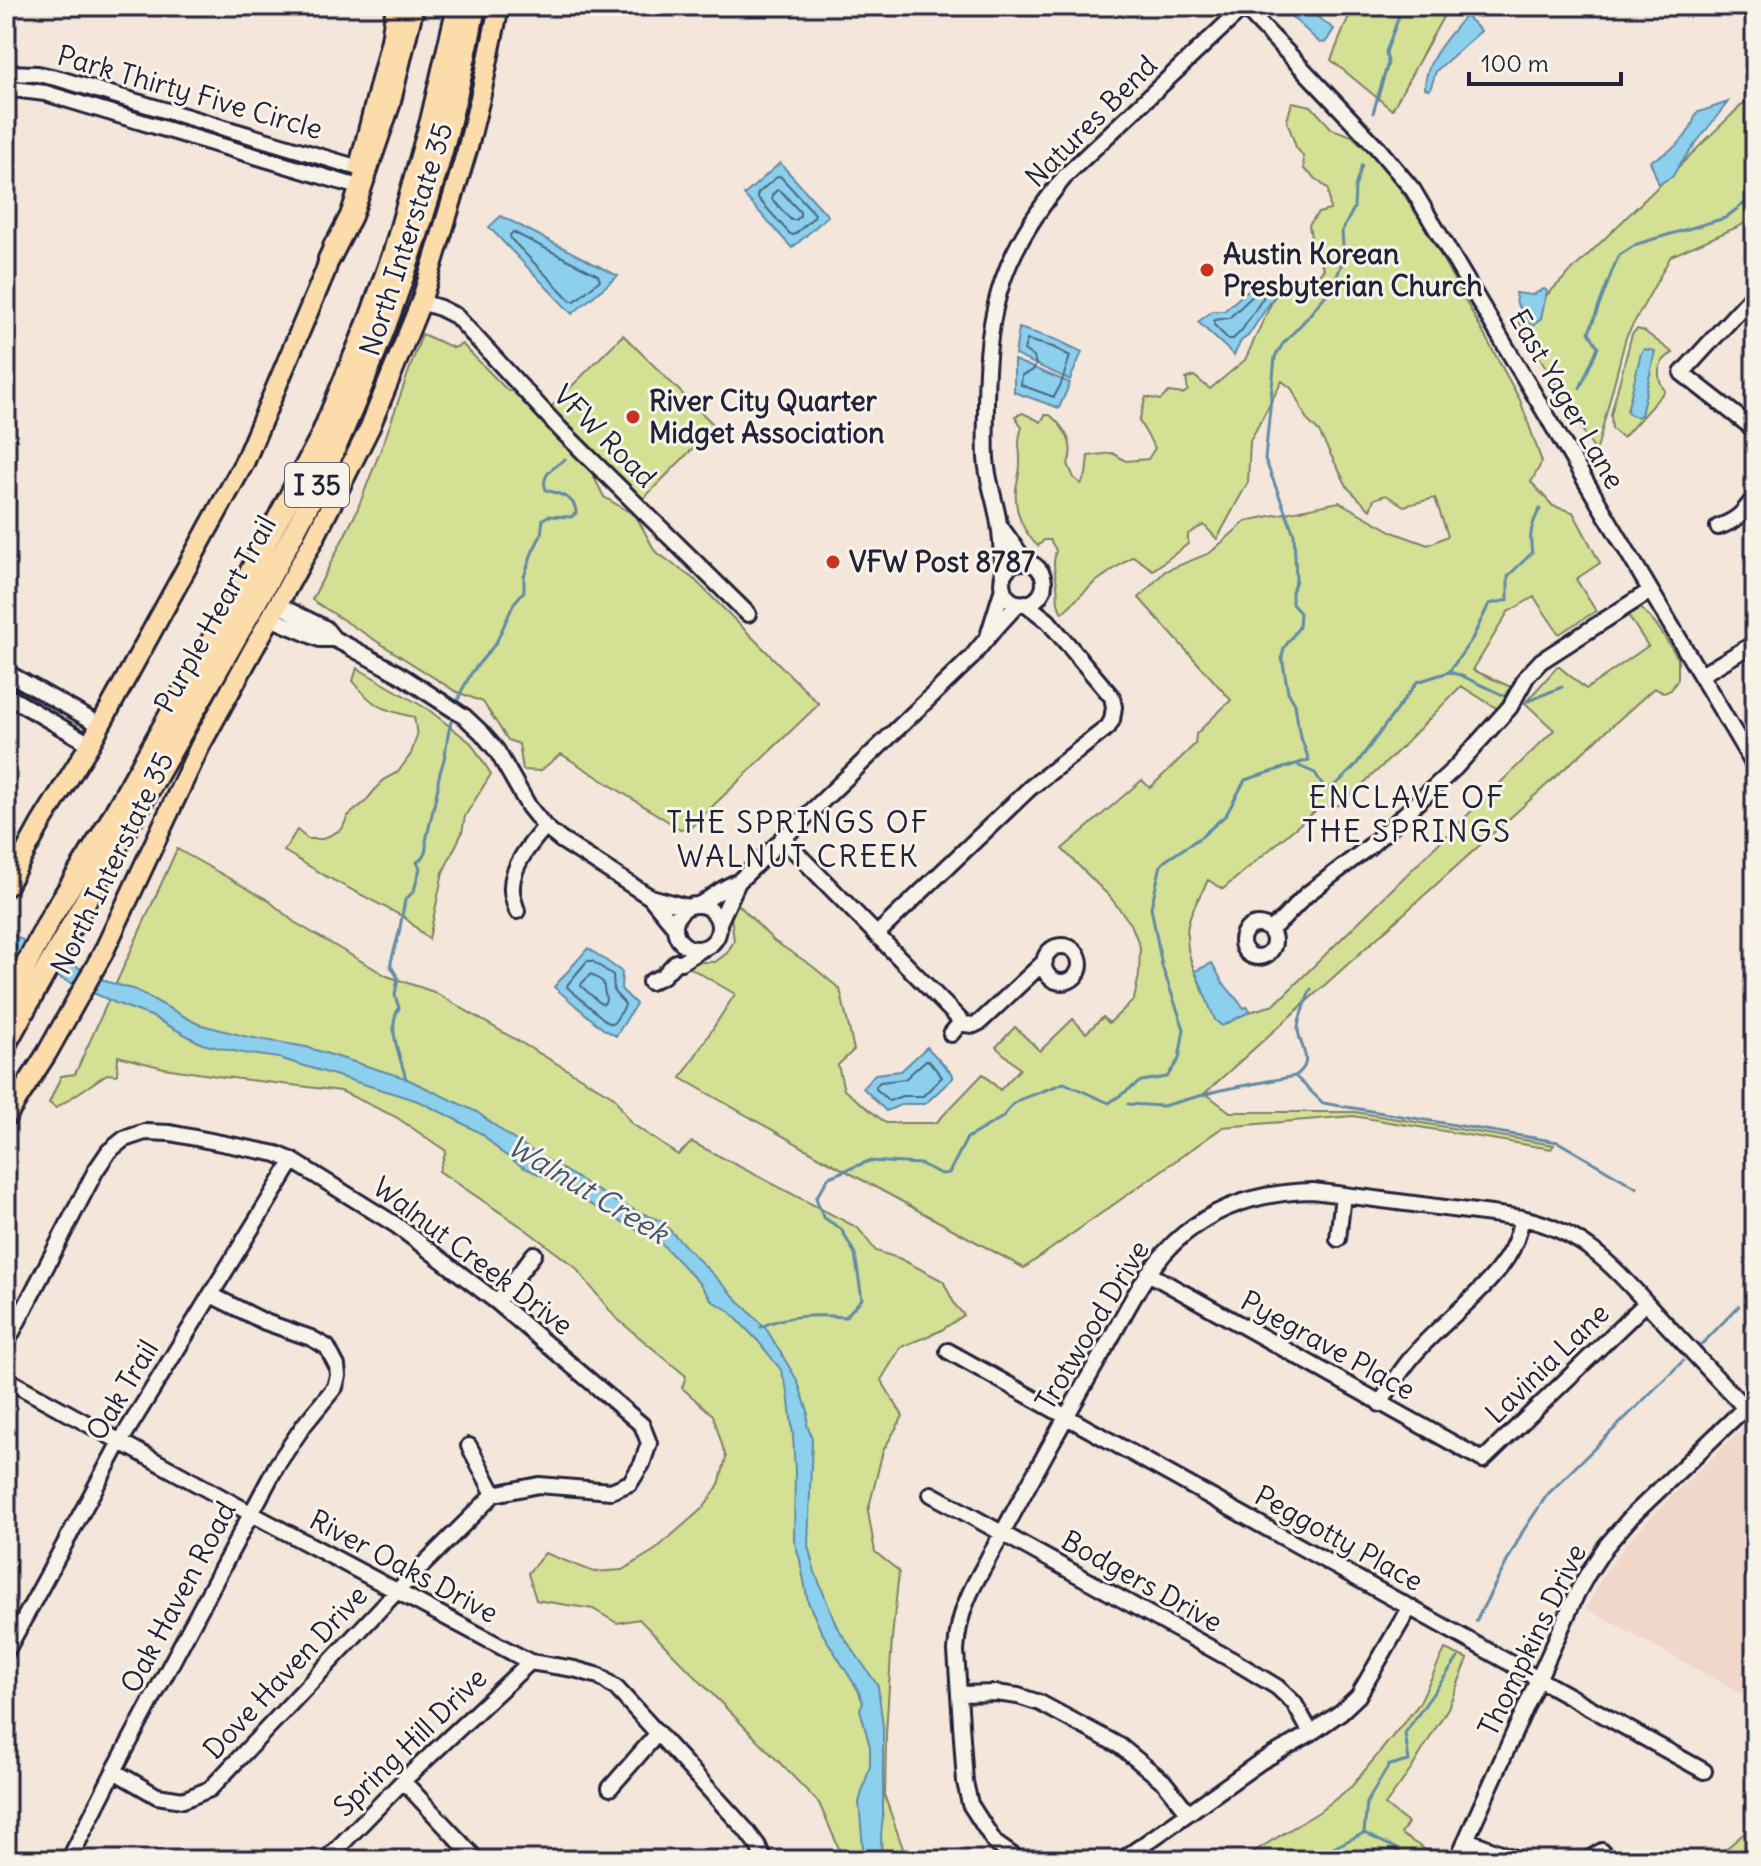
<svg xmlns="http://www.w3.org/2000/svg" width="1761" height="1866" font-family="Delius,sans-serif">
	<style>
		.built { fill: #f1d6ca }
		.green { fill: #d4e093; stroke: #7b8167; stroke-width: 2 }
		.water { fill: #8cd0ed; stroke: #628aa6; stroke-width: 2 }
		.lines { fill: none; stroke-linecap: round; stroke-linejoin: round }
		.shore { stroke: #4c6882; stroke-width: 2 }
		.stream { stroke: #628aa6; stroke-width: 3 }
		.minor-casing { stroke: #22223b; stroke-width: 20 }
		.major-casing { stroke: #22223b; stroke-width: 24 }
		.highway-casing { stroke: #22223b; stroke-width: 26 }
		.minor { stroke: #f7f3e8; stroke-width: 14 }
		.major { stroke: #fddcac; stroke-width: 18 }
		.highway { stroke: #fddcac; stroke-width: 20 }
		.poi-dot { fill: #c8321e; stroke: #f7f3e8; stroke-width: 3 }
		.labels { text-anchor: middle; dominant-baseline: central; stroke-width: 6; stroke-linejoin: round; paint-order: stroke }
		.shield { fill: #f7f3e8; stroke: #62616f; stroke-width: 2 }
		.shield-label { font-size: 26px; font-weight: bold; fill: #22223b }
		.street-label { font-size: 28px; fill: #22223b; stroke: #f7f3e8 }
		.poi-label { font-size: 28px; font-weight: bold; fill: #22223b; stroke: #f7f3e8; text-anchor: start }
		.neighbourhood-label { font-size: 30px; letter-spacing: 2px; fill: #22223b; stroke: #f7f3e8 }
		.water-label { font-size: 30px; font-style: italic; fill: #425670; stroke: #f7f3e8 }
	</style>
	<rect width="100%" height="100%" fill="#f4e6da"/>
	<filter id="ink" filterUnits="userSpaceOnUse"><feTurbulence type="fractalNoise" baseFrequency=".0125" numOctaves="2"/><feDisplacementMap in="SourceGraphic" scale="16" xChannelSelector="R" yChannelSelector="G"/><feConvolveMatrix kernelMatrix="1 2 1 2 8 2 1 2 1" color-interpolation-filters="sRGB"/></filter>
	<g filter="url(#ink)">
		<path class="built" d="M1755,1417V1701L1587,1609L1599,1582L1626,1544L1673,1495Z"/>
		<path class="green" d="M1353,6H1449L1392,110L1331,60Z
			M1755,81V213L1742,225L1671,256L1626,337L1596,453L1519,322L1750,97Z
			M1292,102L1311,106L1332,129L1352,136L1387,169L1425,227L1520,400L1542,462L1531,482L1553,506L1573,512L1600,563L1576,579L1596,611L1559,634L1534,597L1508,612L1473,670L1511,687L1498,709L1461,686L1393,756L1340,805L1320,807L1223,889L1208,880C1203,891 1196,902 1191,914C1176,952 1206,993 1222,1025L1249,1012L1274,1005L1554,730L1525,703L1558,666L1586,689L1648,646L1628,615L1641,608L1658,627L1678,658V679L1671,690L1664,693L1654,688L1205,1093L1230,1112H1355L1554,1145L1551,1149L1353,1116L1223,1127L1024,1268L820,1157L681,1078L735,994L689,967L698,962H715L727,953L734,941L731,916L737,903L774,941L811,965L840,989L854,1050L838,1065L844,1090L886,1123H936L983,1074L1000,1090L1020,1069L996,1047L1015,1027L1040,1051L1073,1019L1086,1033L1103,1017L1109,1023L1134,1000L1139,975L1140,947L1131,924L1110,897L1062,849L1142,780L1150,788L1195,744L1196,734L1231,700L1139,598L1165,571L1210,553L1246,521L1339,502L1395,533L1428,545L1448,536L1435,498L1404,506L1386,495L1374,499L1370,510L1348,488L1319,432L1307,420L1292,389L1282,381L1250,441L1248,482L1217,539L1204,525L1188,534V544L1153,570L1133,556L1094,583L1062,613C1055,600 1059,598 1057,585C1055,569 1052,567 1056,550L1050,540H1044L1038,546C1023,532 1014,511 1016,489C1017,481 1020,473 1020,464C1021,448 1016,445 1022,427L1015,416L1023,413L1041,422L1045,415H1050C1065,428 1076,444 1068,464L1074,478L1081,484L1086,475L1088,456L1112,453L1126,461L1148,459L1155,448L1139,421L1146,397L1160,400L1169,392L1183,394L1188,390L1186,379L1194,376L1210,389L1245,360L1274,297L1289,281L1318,276L1324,269L1312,244L1309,225L1318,213L1330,210L1328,189L1304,169L1303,156L1296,147L1287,121Z
			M1637,329L1644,331L1673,353C1657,361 1655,376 1665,391L1623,438L1612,429L1611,414L1632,334Z
			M422,334L454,348L462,344L508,391H518L589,467L604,497L636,516L655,551L695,580L819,704L691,827L680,829L561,754L540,771L523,770L519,744L508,740L483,702L455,691L312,600L356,513L386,436Z
			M623,335L715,426L643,499L551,407Z
			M357,668L429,710L471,743L491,774L465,816L462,833L443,872L429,939L404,917L327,877L284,851L297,830L308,839H323L342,829L348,816L365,802L383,780L398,772L411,754L417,735L414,717C382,709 374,708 353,681Z
			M177,849L268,900L294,922L387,976L434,992L614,1097L631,1123L678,1155L692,1142L858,1228L876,1251L901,1259L943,1281L955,1305L964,1315L940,1331L901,1347L881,1380L903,1416L883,1451L868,1511L875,1552L899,1571L892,1638L886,1734L885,1797L907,1860H844L819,1803L639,1619L617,1623L593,1609L536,1600L528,1573L545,1553L594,1572L622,1570L655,1550L704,1507L719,1485L726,1458L713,1415L682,1388L686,1376L615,1317L575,1267L525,1229L439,1171L446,1151L396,1117L341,1091L224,1077L164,1068L118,1056L117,1075L107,1074L56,1108L49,1103L61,1076L75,1074Z
			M1445,1649L1468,1659L1448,1708L1410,1771L1385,1805L1408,1823L1401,1834L1435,1856L1433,1860H1240L1319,1812L1352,1786L1419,1704Z
			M1755,1818V1860H1713L1749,1829Z"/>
		<path class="water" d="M1280,6H1303L1334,29L1326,42L1320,43Z
			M1464,17H1467L1481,31L1436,71L1430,90L1425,88C1425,60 1447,39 1464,17Z
			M1728,102L1679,165L1673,176L1659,184L1650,161C1673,151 1690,138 1696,113Z
			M780,163L828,216L792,248L744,195Z
			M501,216L618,276L572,314L489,227Z
			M1256,283L1269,285L1277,292L1248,336L1241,341L1234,355L1198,322L1212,311H1224Z
			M1544,289L1547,291L1541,318L1533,327L1517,304L1515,293L1532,295Z
			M1019,328L1057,340L1082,352L1070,380L1015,355Z
			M1644,349L1655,351L1641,415L1637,417L1629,414L1627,411L1641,353Z
			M1014,360L1070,383L1059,408L1014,392Z
			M6,932L108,982L136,990L198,1024L248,1037L306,1047L405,1078L477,1112L513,1139L618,1203L661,1221L767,1330L797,1380L808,1411L807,1425L812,1438L808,1546L815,1572L837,1627L878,1686L883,1727V1815L881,1836L882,1860H864L859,1802L870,1766V1747L860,1709L863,1703L858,1690L821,1631L808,1602L800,1560L794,1540L795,1472L793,1436L788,1392L781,1370L758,1341L728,1310L712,1301L700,1284L662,1244L581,1199L572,1189L523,1167L501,1152L482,1134L449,1116L418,1101L279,1058L243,1053L202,1044L151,1016L118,1004L6,954Z
			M588,948L622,972L621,989L636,1004L616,1036L603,1029L554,987Z
			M1212,963L1223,983L1244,1008L1247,1007L1250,1010L1249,1012L1222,1026L1215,1020L1195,971Z
			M927,1047L953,1075V1078L925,1104H903L886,1111L863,1088L875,1074L901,1071Z"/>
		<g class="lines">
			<path class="shore" d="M780,176L815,214L814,217L794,235L790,234L757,197L758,193L777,177Z
				M777,190L781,191L800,212V216L796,220H791L772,199V195Z
				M513,232L598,275L600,280L575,301H571L511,239L510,235Z
				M1257,292L1262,293L1263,298L1242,330L1233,339H1228L1214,325V320L1229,318Z
				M1027,340L1053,347L1070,356L1061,384L1054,397L1021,385L1022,375L1032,371L1036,365L1034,357L1024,350Z
				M587,961H592L613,975L614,992L625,1004L624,1008L613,1024L607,1022L567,987L568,984Z
				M591,974L603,982L606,1000L604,1004L600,1003L581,986L582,983Z
				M926,1060L929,1061L942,1077L923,1096H902L889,1101L876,1089V1086L880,1082L905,1079Z"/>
			<path class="stream" d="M1373,113L1388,63L1386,52L1399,16L1402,11L1413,6
				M1580,388L1598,347L1589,332L1618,256L1637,244L1725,218L1750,199L1755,173
				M1449,672L1460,675L1507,697
				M1528,701L1562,687
				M456,705L462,690L472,672L496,643L514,603L524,591V577L532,553L541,535L543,519L548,516L571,517L576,513C576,497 559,494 546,490C540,474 554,468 565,459
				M1299,766L1315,773L1326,790L1339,782L1355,766L1417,682L1449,672L1472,639L1489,604L1508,600V576L1532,553C1529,536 1531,524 1540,509
				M1295,1076L1323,1103L1558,1142L1637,1188
				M406,1079C401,1058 386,1028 399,1008L395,995L398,978L391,966V962L399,933L405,900L414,891L420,868L417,862C425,858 427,850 426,841L438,787C437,776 443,766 445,755C447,741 448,729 453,716
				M1128,1104L1163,1106L1221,1090L1295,1076C1317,1062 1298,1046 1298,1028C1299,1015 1306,1001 1311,989
				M761,1327C786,1314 818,1315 845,1317L862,1299L855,1254L841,1229L823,1217L816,1198L829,1177L869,1161L921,1164L941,1174L949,1173L967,1138L1003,1117L1011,1106L1019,1100L1064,1083L1109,1103L1141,1081L1167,1077L1179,1059L1184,1029L1162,966L1151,907L1161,865L1165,861L1201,837L1226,815L1245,780L1309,760L1299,732L1295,704L1288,692L1282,657L1284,648L1299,627L1300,613L1292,604V592L1296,580L1294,534L1265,459L1275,357L1282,345L1307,318L1333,286L1344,258L1342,231L1354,208L1355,187L1362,165
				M1701,1345L1739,1306
				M1476,1621L1523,1531L1547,1495L1683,1361
				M1364,1833L1367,1802L1389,1765L1409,1761L1405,1733L1458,1658
				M1315,1860L1333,1848L1364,1833L1395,1848L1407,1860
				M1723,1860L1727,1856L1741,1855L1755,1845"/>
			<g class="minor-casing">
				<path id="minor" d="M1243,6L1376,146L1413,190L1755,767
					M6,73L38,74L60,79L359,168
					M6,90L13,89L45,93L355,186
					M1755,293L1682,373L1755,430
					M421,302L440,308L456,316L561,430L748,614
					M1000,526L1026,562
					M1718,527C1738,520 1743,513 1755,497
					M1002 583a21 21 0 1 1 42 0a21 21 0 1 1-42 0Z
					M1003,579C1002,561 1002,542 999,524C996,502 987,481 986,458C985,440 986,422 986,403C987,304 1003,251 1067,174L1244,7
					M278,605L325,628L334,639
					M270,618L320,639H334L350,647L399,674L465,717L482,733L497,751L529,807L545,827L561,840L650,897L687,907
					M989,633L1003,588
					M6,672L100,725
					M1701,675L1755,643
					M6,695L90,744
					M782,838L964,1024L974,1025L980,1022L1045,961
					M650,897L674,926
					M675 927a22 22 0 1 1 44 0a22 22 0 1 1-44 0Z
					M698,905C712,898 723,886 738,882
					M517,911C515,904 512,897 512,891C510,867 531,843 545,827
					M719,923L738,882L971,658C986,638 1002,621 1019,603
					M1242 941a16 16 0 1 1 32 0a16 16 0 1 1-32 0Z
					M1270,930L1283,919L1306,895L1370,846L1455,768L1510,707L1527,676L1541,661L1650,591
					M876,935L1030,788L1108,727L1112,720L1114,707L1112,697L1048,621L1025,603
					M1044 964a18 18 0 1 1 36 0a18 18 0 1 1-36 0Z
					M650,982L663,976L676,962H681L702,949
					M951,1034L961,1022
					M1338,1239L1343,1195
					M1148,1273L1483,1460L1646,1303
					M497,1302L534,1254
					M6,1344L96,1170L109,1151L124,1139L145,1132L170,1133L277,1154L293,1161L396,1225L497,1302L642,1425L649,1443L642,1464L630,1483L611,1491L539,1485L494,1494L397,1591L210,1789L183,1800L157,1796L114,1771
					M948,1351L1704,1771
					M6,1379L252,1514L530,1662L574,1669L599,1676L617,1689L746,1830L758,1846L764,1860
					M1380,1404C1392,1384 1404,1365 1420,1348C1447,1318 1501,1279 1515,1242C1518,1235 1520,1226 1522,1218
					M469,1446L494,1494
					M931,1494L1234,1661L1277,1687L1294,1703L1311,1733
					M6,1652L120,1442L293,1161
					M960,1694L996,1693L1018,1696L1040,1703L1120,1746L1164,1782L1188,1812
					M403,1781L477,1860
					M610,1788L658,1733
					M1467,1840L1520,1860
					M69,1860L114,1771L277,1465L304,1425L335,1387L338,1376L337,1366L327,1347L311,1338L265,1322L211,1295
					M326,1860L403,1781L530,1662
					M1019,1860L995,1843L970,1804L965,1782L956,1651C957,1632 960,1616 968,1598C974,1583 983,1569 990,1555C1005,1529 1019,1502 1034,1475C1059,1429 1085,1383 1111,1338C1132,1300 1150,1262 1184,1234C1221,1203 1265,1192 1313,1191L1522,1218C1590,1233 1619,1274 1664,1322C1691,1351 1718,1379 1745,1408
					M1122,1860L1260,1762L1311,1733L1341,1712L1358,1696L1410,1607
					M1457,1860L1577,1593L1587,1575L1606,1546L1632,1516L1755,1398
					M1587,1860L1602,1851"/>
			</g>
			<g class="major-casing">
				<path id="major" d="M359,167L391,40L396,6
					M6,887L40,825L90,744L244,463L325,272L334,244
					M6,1117L47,1053L103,953L200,746L315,537L370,427L421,302L468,147L481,94L499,6"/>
			</g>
			<g class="highway-casing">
				<path id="highway" d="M329,259L351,216L389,105L413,6
					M6,1004L51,917L104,832L245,582L321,437L371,316L394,252L431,121L458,6
					M6,1043C69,928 135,814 200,700C244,623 289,547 327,466C394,319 446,165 475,6"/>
			</g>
			<use href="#minor" class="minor"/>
			<use href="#major" class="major"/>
			<use href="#highway" class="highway"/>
		</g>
	</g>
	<g class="poi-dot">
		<circle cx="1207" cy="270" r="8"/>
		<circle cx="633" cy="417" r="8"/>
		<circle cx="833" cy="562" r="8"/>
	</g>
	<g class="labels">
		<rect class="shield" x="285" y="463" width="64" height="44" rx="6"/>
		<g class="shield-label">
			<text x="317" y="485">I 35</text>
		</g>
		<g class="street-label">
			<text transform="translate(190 92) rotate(16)">Park Thirty Five Circle</text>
			<text transform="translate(1091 121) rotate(-45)">Natures Bend</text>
			<text transform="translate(406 239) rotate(-72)">North Interstate 35</text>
			<text transform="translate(1567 399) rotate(60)">East Yager Lane</text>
			<text transform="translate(605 436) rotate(45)">VFW Road</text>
			<text transform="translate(215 614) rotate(-61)">Purple Heart Trail</text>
			<text transform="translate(112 863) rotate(-64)">North Interstate 35</text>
			<text transform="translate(473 1256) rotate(37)">Walnut Creek Drive</text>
			<text transform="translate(1092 1325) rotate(-59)">Trotwood Drive</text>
			<text transform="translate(1328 1345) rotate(29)">Pyegrave Place</text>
			<text transform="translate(1547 1363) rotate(-44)">Lavinia Lane</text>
			<text transform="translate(122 1390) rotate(-59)">Oak Trail</text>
			<text transform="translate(1339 1538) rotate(29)">Peggotty Place</text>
			<text transform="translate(404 1566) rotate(28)">River Oaks Drive</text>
			<text transform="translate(1142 1581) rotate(29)">Bodgers Drive</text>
			<text transform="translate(178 1597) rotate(-62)">Oak Haven Road</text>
			<text transform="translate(1532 1640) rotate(-64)">Thompkins Drive</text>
			<text transform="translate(285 1672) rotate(-47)">Dove Haven Drive</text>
			<text transform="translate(410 1742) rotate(-44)">Spring Hill Drive</text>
		</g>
		<g class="poi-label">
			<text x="1223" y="254">Austin Korean<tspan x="1223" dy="32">Presbyterian Church</tspan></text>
			<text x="649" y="401">River City Quarter<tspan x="649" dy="32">Midget Association</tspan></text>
			<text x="849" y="562">VFW Post 8787</text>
		</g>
		<g class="neighbourhood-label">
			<text x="1407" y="797">ENCLAVE OF<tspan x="1407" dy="34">THE SPRINGS</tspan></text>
			<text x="798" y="822">THE SPRINGS OF<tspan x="798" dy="34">WALNUT CREEK</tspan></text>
		</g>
		<g class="water-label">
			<text transform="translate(588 1189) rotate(31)">Walnut Creek</text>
		</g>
	</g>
	<rect width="1761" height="1866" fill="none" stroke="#f7f3e8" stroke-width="32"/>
	<rect x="16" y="16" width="1729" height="1834" fill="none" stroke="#22223b" stroke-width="3" filter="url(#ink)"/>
	<path d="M1469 72v12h152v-12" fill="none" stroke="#22223b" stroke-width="4"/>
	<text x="1481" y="72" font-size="24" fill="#22223b" stroke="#f7f3e8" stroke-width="6" paint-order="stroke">100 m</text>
</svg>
